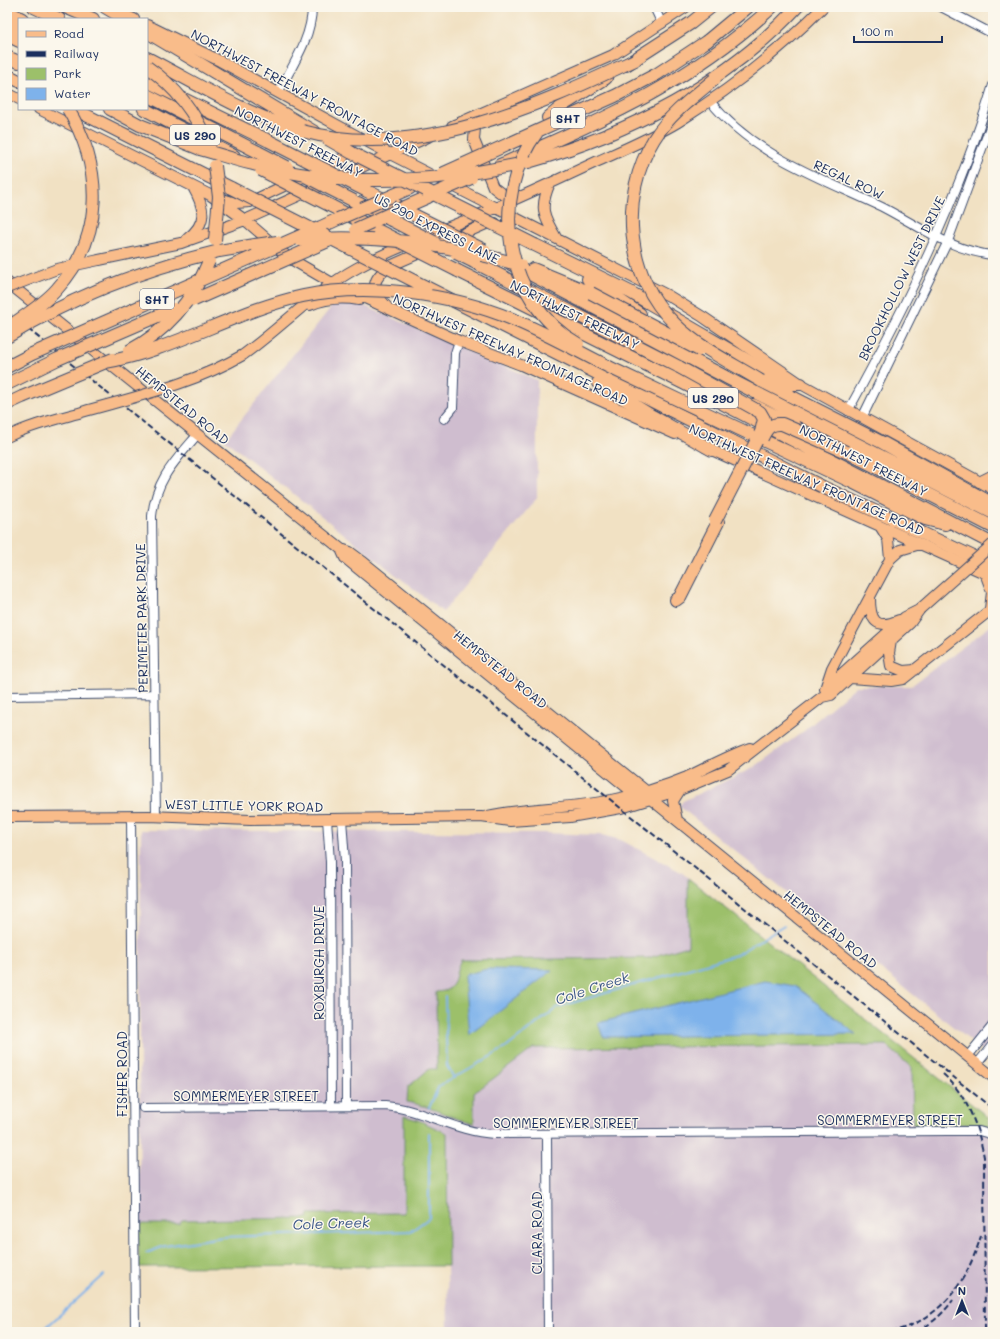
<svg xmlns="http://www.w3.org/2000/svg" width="1000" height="1339" font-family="Mali,sans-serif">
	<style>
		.industrial { fill: #cfbdcf }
		.green { fill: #9cc06a; stroke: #5c7864 }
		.water { fill: #7eb2eb; stroke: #4c70a4 }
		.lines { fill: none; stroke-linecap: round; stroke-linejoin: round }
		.stream { stroke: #7eb2eb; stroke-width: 2 }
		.minor-casing { stroke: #3b4a6d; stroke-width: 10 }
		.major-casing { stroke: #3b4a6d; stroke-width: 12 }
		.highway-casing { stroke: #3b4a6d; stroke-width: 14 }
		.minor { stroke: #fff; stroke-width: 8 }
		.major { stroke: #f9bc8a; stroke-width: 10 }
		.highway { stroke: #f9bc8a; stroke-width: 12 }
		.rail { stroke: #1b2f5e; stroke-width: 2; stroke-dasharray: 6 3; stroke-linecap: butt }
		.major-bridge-casing { stroke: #3b4a6d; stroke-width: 12; stroke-linecap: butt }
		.highway-bridge-casing { stroke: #3b4a6d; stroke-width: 14; stroke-linecap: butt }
		.major-bridge { stroke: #f9bc8a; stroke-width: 10 }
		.highway-bridge { stroke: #f9bc8a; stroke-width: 12 }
		.labels { text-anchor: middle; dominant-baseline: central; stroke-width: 3; stroke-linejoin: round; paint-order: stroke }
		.shield { fill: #fbf7ec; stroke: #5e6b89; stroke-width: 1 }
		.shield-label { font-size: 12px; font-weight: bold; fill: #1b2f5e }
		.street-label { font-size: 13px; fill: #1b2f5e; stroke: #fbf7ec }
		.water-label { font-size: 14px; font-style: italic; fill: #395688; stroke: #fbf7ec }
	</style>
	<rect width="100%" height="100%" fill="#fbf7ec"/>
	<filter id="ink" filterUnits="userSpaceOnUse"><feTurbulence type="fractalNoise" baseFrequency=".025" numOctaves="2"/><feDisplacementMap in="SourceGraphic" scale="8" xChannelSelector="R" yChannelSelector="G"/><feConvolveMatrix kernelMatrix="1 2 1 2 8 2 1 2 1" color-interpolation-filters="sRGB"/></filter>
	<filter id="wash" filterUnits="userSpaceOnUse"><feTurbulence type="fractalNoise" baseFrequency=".012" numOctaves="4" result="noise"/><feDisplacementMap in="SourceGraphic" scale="16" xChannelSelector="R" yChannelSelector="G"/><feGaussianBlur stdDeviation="0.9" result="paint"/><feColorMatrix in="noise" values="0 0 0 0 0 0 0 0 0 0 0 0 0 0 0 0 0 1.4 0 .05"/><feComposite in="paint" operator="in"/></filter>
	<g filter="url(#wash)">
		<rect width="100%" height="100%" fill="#f1e1c3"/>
		<path class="industrial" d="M336,301H353L537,380V498L443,612L225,440Z
			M993,624V1059L679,806L683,801L753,768L804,731L856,686H911Z
			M141,830L544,833L602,835L621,840L681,872L989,1118L990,1142L993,1145V1332L990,1203L991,1332H448L447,1266L139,1267Z"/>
		<path class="green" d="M688,878L989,1118V1127L981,1124L913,1125L912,1068L886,1045L534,1048L474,1093V1124C451,1118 430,1106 407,1102L408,1087L429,1069H437L436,992C460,991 452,975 461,960L648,958L688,946Z
			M404,1116L418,1120L447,1133L448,1266L139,1267L138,1224H179L182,1220L308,1218L309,1214L404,1213Z"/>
		<path class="water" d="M487,969L553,970L469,1035L464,975Z
			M765,981L795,986L856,1034L603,1037L598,1023Z"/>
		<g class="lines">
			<path class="stream" d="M445,996L447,1066L454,1078
				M429,1108L439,1086L507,1047L558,1007L736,955L784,925
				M146,1253L165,1246L222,1237L411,1231L429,1218V1133
				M41,1332L104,1275"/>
		</g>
	</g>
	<g filter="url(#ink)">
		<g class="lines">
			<g class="minor-casing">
				<path id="minor" d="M654,7L662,24
					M941,7L993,34
					M278,93C292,66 312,38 312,7
					M710,101C753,155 821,178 882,207C917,225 952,251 993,255
					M848,411C906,306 958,200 993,85
					M862,418L948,241L993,119
					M444,419L453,408L455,353L459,341
					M7,696L154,694
					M131,816L135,1332
					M156,816L152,516C156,479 175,461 198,434
					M327,819L330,862L331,1106
					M342,819L345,861L346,1106
					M968,1056L993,1025
					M977,1064L993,1044
					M143,1108L385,1106C423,1109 455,1132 494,1134L948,1131H979L993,1135
					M547,1134L548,1332"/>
			</g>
			<g class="major-casing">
				<path id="major" d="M118,12L134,19
					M147,25L220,61L390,154L669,296L703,317L801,384L993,489
					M7,93L19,99
					M39,109L210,195L245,220L289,258L332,283L459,341L521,365L675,434
					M480,118L475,128L474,140L493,187L502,194L519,196
					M452,126L613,55L686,7
					M550,183C539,208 543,216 557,239
					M219,198L236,203L250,202L343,158L347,150L348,143
					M187,239C208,223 205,208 193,187
					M99,260L181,243L245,220L428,137
					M7,282L341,549L350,552L362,561L646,791L652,800L993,1077
					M310,305C326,298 341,297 359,300
					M387,307C371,290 370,280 390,266L486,224L495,223
					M243,355C282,327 315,291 357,268C401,244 449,228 495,208C530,193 564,177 598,161C625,149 653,137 678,122C731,89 779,51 823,7
					M705,447L993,577
					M979,482L993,475
					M880,526L888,539L890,559
					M341,549L345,558L357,568L635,794L652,800
					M985,573L992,592L990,609
					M870,598C870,621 876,630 899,620
					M891,641L889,653L891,666L903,671L915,670
					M850,678L891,681L903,679L993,608
					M826,688L905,617L919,610
					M825,689L832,668L890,559L900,550L920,544
					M487,816C528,807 570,809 611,800C636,795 663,787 687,777C708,767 728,756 750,748
					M7,817L149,816L250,820L481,817L510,821L570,817L621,808L680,790L728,770L822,697L831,695L910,623L920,609
					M677,820L673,801L680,790"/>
			</g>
			<g class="highway-casing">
				<path id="highway" d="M34,7L59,19
					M65,7L93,19
					M105,7L125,19
					M7,11L22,19
					M7,24L19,30
					M147,32L316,133
					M7,35L19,41
					M707,41L748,7
					M7,57L19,62
					M147,58C198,84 246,115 302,131
					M626,65L691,23L711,7
					M7,75L19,81
					M147,81L269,141
					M147,95L258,152
					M74,109L231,188
					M110,109L140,125L200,149
					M144,109L234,156
					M548,118L565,104L606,78
					M528,162C628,134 726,84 797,7
					M500,165C602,120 689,84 772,7
					M367,191L410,212
					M394,195L410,188
					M358,203L391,220
					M412,204L428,197
					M331,206L379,231
					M321,227L338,219
					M535,245L630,292L788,384H801
					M219,251L255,245
					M474,262L689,372
					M511,264L739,384L993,513
					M533,269L591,293
					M458,271L683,383L993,544
					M588,279L640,314
					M426,287L823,487L993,566
					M761,381L883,443L993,504
					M598,383L652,416L712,450
					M7,404L22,397
					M753,405L794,425
					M752,435L852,482L925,519L945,524
					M837,447L993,527
					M676,600L680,597L718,522"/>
			</g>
			<use href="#minor" class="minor"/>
			<use href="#major" class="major"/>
			<use href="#highway" class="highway"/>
			<path class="rail" d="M7,312L993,1109
				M943,1074C967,1095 978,1126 984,1157L985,1332
				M890,1332C941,1320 966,1284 981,1236
				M917,1332C932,1323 943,1314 953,1300"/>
			<g class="major-bridge-casing">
				<path id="major-bridge" d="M7,288L57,269L99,260
					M7,437C31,425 57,419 82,412C138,396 193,384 243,355
					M920,609L993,544"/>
			</g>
			<g class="highway-bridge-casing">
				<path id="highway-bridge" d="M147,67C176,87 196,113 209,146
					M715,79C693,97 669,115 654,139C619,196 625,276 675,324C699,348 732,363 761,381
					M302,131C415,162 535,107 635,60
					M538,131C488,197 504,302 578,344
					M326,138L352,153L535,245
					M269,141L367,191
					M200,149C218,154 235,160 253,164C343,188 438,183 528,162
					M258,152L287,167
					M261,170L331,206
					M442,174L615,96L657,74L707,41
					M307,177L354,201
					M231,188L426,287
					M429,196L471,178
					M414,215L484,250
					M338,219L394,195
					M391,220L434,242
					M356,229L412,204
					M379,231L458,271
					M215,240L219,197L215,166
					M300,240C375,234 448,244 520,265
					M255,245L277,242
					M456,253L474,262
					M591,293L699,350
					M194,300L328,241
					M7,328C24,316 43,305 57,289C105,236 103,168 68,109
					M7,337C73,296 144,269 219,251
					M129,351C167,331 193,300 209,261
					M105,362C173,351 236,310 303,296C369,282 451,294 512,319C546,333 579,352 611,368C657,390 702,411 748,433
					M7,367L32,354L321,227
					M679,367L760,412L764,419L761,432L715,521
					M7,384L58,359L174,309
					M22,397L113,359
					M762,438C767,428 771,423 782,424L846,452"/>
			</g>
			<use href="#major-bridge" class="major-bridge"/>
			<use href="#highway-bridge" class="highway-bridge"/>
		</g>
	</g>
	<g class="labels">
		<g class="shield">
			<rect x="551" y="108" width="34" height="20" rx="3"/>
			<rect x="170" y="125" width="50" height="20" rx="3"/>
			<rect x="140" y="289" width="34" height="20" rx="3"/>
			<rect x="688" y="388" width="50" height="20" rx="3"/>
		</g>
		<g class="shield-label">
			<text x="568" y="118">SHT</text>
			<text x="195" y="135">US 290</text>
			<text x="157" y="299">SHT</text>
			<text x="713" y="398">US 290</text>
		</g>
		<g class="street-label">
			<text transform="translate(305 92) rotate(28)">NORTHWEST FREEWAY FRONTAGE ROAD</text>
			<text transform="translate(299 141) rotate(27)">NORTHWEST FREEWAY</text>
			<text transform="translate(849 179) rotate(25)">REGAL ROW</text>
			<text transform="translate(437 228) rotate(27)">US 290 EXPRESS LANE</text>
			<text transform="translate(901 278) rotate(-64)">BROOKHOLLOW WEST DRIVE</text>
			<text transform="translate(575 314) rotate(26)">NORTHWEST FREEWAY</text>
			<text transform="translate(511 349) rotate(24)">NORTHWEST FREEWAY FRONTAGE ROAD</text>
			<text transform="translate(183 405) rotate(39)">HEMPSTEAD ROAD</text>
			<text transform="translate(864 460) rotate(27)">NORTHWEST FREEWAY</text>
			<text transform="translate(807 479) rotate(24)">NORTHWEST FREEWAY FRONTAGE ROAD</text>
			<text transform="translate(141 618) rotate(-91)">PERIMETER PARK DRIVE</text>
			<text transform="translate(501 669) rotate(39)">HEMPSTEAD ROAD</text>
			<text transform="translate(244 805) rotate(1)">WEST LITTLE YORK ROAD</text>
			<text transform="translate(831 929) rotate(39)">HEMPSTEAD ROAD</text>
			<text transform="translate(318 963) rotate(-90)">ROXBURGH DRIVE</text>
			<text transform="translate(121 1074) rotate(-90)">FISHER ROAD</text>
			<text x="246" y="1095">SOMMERMEYER STREET</text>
			<text x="890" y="1119">SOMMERMEYER STREET</text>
			<text x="566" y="1122">SOMMERMEYER STREET</text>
			<text transform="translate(536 1233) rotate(-90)">CLARA ROAD</text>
		</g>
		<g class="water-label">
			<text transform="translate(592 988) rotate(-18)">Cole Creek</text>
			<text transform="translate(331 1223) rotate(-2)">Cole Creek</text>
		</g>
	</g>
	<rect width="1000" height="1339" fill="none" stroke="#fbf7ec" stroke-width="24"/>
	<rect x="18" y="18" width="130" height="92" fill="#fbf7ec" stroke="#a1a7b3"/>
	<rect x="26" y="31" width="20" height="6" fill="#f9bc8a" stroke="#a1a7b3"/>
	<text x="54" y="38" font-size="12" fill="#1b2f5e">Road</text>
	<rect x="26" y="51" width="20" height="6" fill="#1b2f5e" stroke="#a1a7b3"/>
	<text x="54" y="58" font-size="12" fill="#1b2f5e">Railway</text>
	<rect x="26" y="68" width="20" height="12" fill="#9cc06a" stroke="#a1a7b3"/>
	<text x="54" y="78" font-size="12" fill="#1b2f5e">Park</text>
	<rect x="26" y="88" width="20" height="12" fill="#7eb2eb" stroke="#a1a7b3"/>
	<text x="54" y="98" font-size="12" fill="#1b2f5e">Water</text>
	<g transform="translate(962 1301)" stroke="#fbf7ec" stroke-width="3" paint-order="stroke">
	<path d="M0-3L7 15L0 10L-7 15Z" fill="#1b2f5e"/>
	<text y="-6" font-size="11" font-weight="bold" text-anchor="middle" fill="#1b2f5e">N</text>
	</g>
	<path d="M854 36v6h88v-6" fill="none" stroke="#1b2f5e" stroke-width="2"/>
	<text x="860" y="36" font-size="12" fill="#1b2f5e" stroke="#fbf7ec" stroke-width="3" paint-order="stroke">100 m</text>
</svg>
